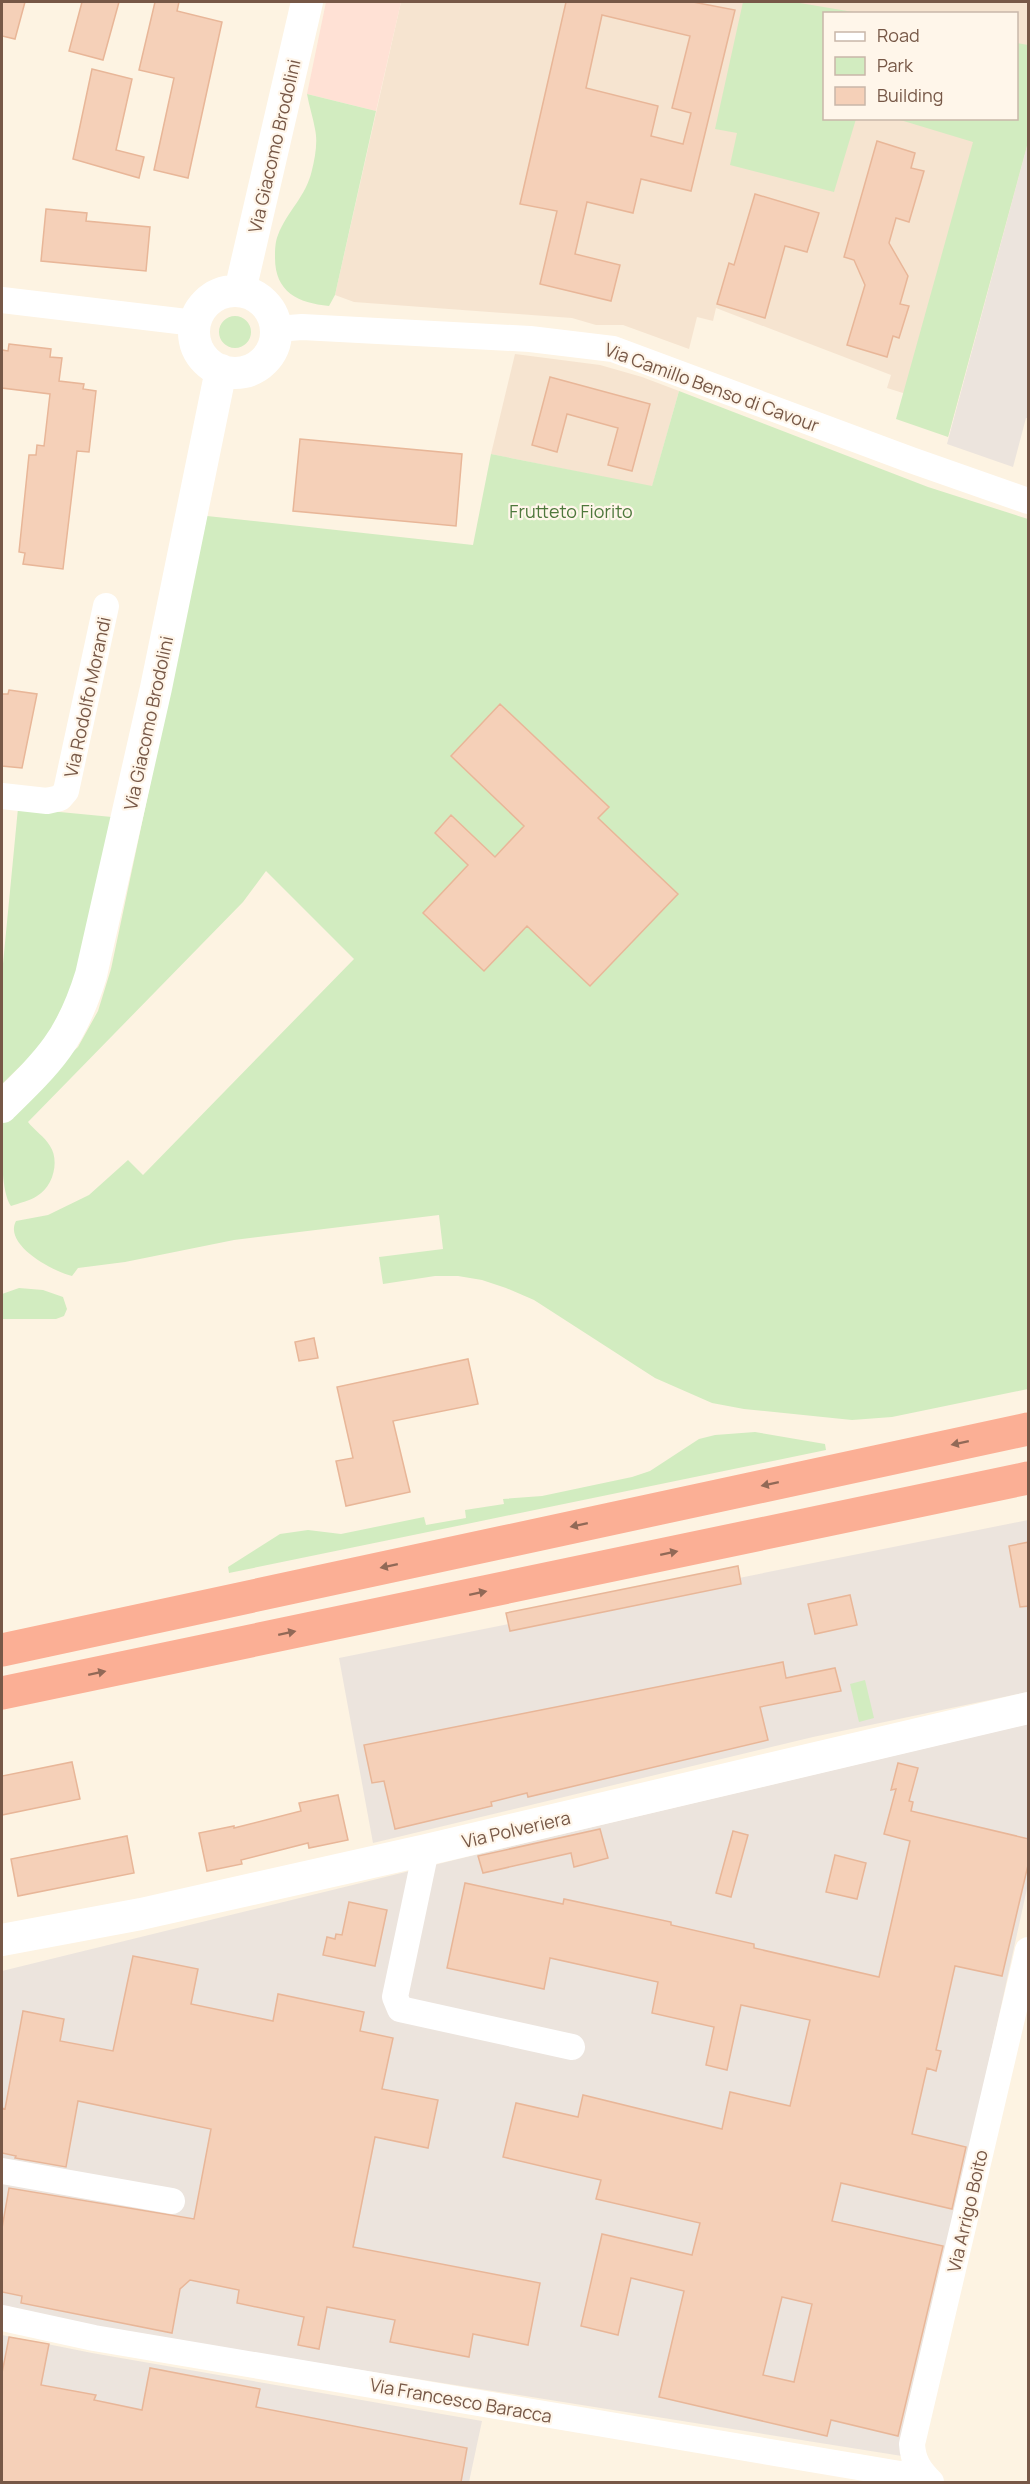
<svg xmlns="http://www.w3.org/2000/svg" width="1030" height="2484" font-family="Manrope,sans-serif">
	<style>
		.residential { fill: #f6e4d0; fill-rule: evenodd }
		.commercial { fill: #ffe1d5 }
		.industrial { fill: #ece4dd }
		.green { fill: #d2ecc0 }
		.building { fill: #f5d0b8; stroke: #e8b698; stroke-width: 1.5; fill-rule: evenodd }
		.lines { fill: none; stroke-linecap: round; stroke-linejoin: round }
		.minor { stroke: #fff; stroke-width: 26 }
		.tertiary { stroke: #fff; stroke-width: 32 }
		.motorway { stroke: #fbaf95; stroke-width: 33 }
		.oneway { fill: #916957 }
		.labels { text-anchor: middle; dominant-baseline: central; stroke-width: 4.5; stroke-linejoin: round; paint-order: stroke }
		.street-label { font-size: 18px; fill: #775847; stroke: #fff6ea }
		.park-label { font-size: 18px; fill: #4e783c; stroke: #fff6ea }
	</style>
	<rect width="100%" height="100%" fill="#fdf3e2"/>
	<path class="residential" d="M401,2H1028V142L948,437L903,393L887,388L891,375L716,308L713,321L697,317L689,349L623,325H596L572,318L354,302L335,295ZM824,14H1016V118H824Z
		M515,354L600,365L642,377L679,391L652,487L491,454Z"/>
	<path class="commercial" d="M326,2H401L376,111L307,94Z"/>
	<path class="industrial" d="M1028,142V418H1026L1013,467L947,444Z
		M1028,1520V1692L813,1737L373,1843L339,1658Z
		M1028,1724V1884L902,2456L97,2328L2,2308V1971L487,1852Z
		M2,2335L92,2353L482,2421L469,2482H2Z"/>
	<path class="green" d="M743,2H794L859,13L824,14V118L856,119L834,192L730,165L737,133L715,129Z
		M1017,43L1028,45V142L948,437L896,419L973,142L897,119L1016,118Z
		M307,94L376,111L335,295L329,306C298,303 275,292 275,258C275,251 275,242 278,235C287,211 306,197 312,170C315,158 318,142 315,129C313,117 309,106 307,94Z
		M219 332a16 16 0 1 1 32 0a16 16 0 1 1-32 0Z
		M679,391L928,487L1028,519V1389L892,1417L852,1420L744,1409L712,1403L655,1378L534,1300L506,1288L482,1280L458,1276H435L383,1284L379,1257L443,1249L439,1215L234,1240L125,1262L78,1268L72,1276C54,1272 3,1245 16,1221L48,1215L89,1195L128,1160L143,1175L354,959L266,871L243,902L28,1122C34,1130 45,1137 50,1146C60,1161 53,1187 37,1196C30,1201 19,1203 11,1206C0,1191 2,1141 2,1118L78,1047L98,1011L111,969L207,516L473,545L491,454L652,486Z
		M18,808L112,817L73,986L45,1042L2,1084V974Z
		M19,1288L43,1290L63,1297L67,1309L64,1316L56,1319H2V1294Z
		M755,1432L825,1444L826,1450L229,1573L228,1567L280,1534L308,1530L341,1534L424,1517L426,1525L466,1518L465,1510L504,1504L503,1499L542,1496L632,1477L650,1471L699,1439L715,1435Z
		M865,1680L874,1718L859,1722L850,1684Z"/>
	<path class="building" d="M2,2H25L15,39L2,36Z
		M82,2H119L103,60L69,51Z
		M155,2H179L177,11L222,22L188,178L154,170L174,78L139,70Z
		M566,2H693L735,10L691,191L641,179L633,213L587,202L575,254L620,265L611,301L540,284L557,211L520,204ZM602,15L690,36L672,108L691,113L683,144L651,136L658,106L586,88Z
		M92,69L132,79L116,150L144,157L139,178L73,159Z
		M877,141L915,153L911,168L924,171L909,222L896,218L889,243L908,276L900,304L909,306L899,338L893,336L887,357L847,345L865,285L854,260L844,257Z
		M755,194L819,213L807,252L785,246L765,318L717,304L729,263L734,265Z
		M46,209L87,213L86,221L150,227L146,271L41,261Z
		M9,344L51,349L50,357L62,358L59,381L84,384L83,389L96,391L89,452L77,451L63,569L23,564L25,553L19,552L29,455H36L37,445L44,446L50,394L2,388V350L8,351Z
		M550,377L650,404L632,471L608,465L618,428L567,414L557,452L532,445Z
		M300,439L462,454L456,526L293,511Z
		M9,690L37,694L22,768L2,766V694H8Z
		M500,704L609,807L598,818L678,894L590,986L527,926L484,971L423,913L468,865L435,833L451,815L495,857L524,826L451,756Z
		M314,1338L318,1358L299,1361L295,1342Z
		M468,1359L478,1404L393,1421L410,1492L346,1506L336,1461L353,1458L337,1387Z
		M1029,1542V1606L1020,1607L1009,1546Z
		M738,1566L741,1584L510,1631L506,1613Z
		M850,1595L857,1625L815,1634L808,1604Z
		M783,1662L786,1678L835,1668L841,1691L760,1707L768,1740L528,1797L527,1793L491,1802L492,1806L395,1829L384,1781L372,1783L364,1745Z
		M72,1762L80,1799L2,1815V1776Z
		M898,1763L918,1768L909,1801L913,1802L911,1811L1029,1839V1861L1002,1976L955,1966L936,2050L941,2051L936,2071L927,2068L912,2134L966,2147L952,2209L841,2183L832,2221L943,2246L898,2436L831,2420L827,2436L659,2397L684,2291L631,2278L618,2335L581,2326L602,2234L692,2255L700,2223L596,2199L601,2180L503,2157L516,2103L578,2117L583,2095L722,2129L730,2092L790,2106L810,2020L741,2005L727,2070L706,2065L714,2027L652,2013L658,1982L550,1958L544,1989L447,1968L465,1883L563,1904L564,1899L671,1922V1925L754,1944V1948L879,1977L910,1841L884,1834L896,1789L891,1790ZM782,2297L812,2304L794,2382L763,2375Z
		M338,1795L348,1840L309,1848L308,1843L241,1860L242,1864L207,1871L199,1833L234,1826V1828L301,1811L299,1803Z
		M600,1829L608,1858L574,1867L571,1853L483,1873L478,1856Z
		M733,1831L748,1835L731,1897L716,1893Z
		M127,1836L134,1873L18,1896L11,1859Z
		M835,1855L866,1863L857,1899L826,1892Z
		M349,1902L387,1910L375,1966L323,1955L327,1937L335,1939L336,1934L342,1935Z
		M133,1956L198,1969L191,2004L273,2021L278,1994L364,2012L360,2031L393,2038L382,2089L438,2100L428,2148L375,2137L353,2247L540,2283L528,2345L473,2334L469,2357L390,2342L395,2320L327,2307L319,2349L298,2345L304,2317L237,2303L239,2290L190,2280L180,2289L172,2333L21,2303L22,2296L2,2292V2228L9,2188L194,2219L211,2129L78,2101L66,2167L15,2158L16,2156L2,2153V2108L5,2109L23,2011L64,2019L60,2041L113,2051Z
		M9,2337L49,2344L41,2385L96,2395L94,2400L142,2410L150,2368L260,2389L256,2407L467,2448L461,2482H2V2373Z"/>
	<g class="lines">
		<path class="minor" d="M2,300L195,323
			M276,329L302,327L530,339L613,349L911,460L1028,501
			M2,796L47,801L60,798L66,791L106,606
			M426,1850L395,1997L400,2009L572,2047
			M2,2171L172,2201
			M2,2318L94,2338L900,2474L921,2471
			M931,2482C919,2470 913,2461 912,2444L1028,1950"/>
		<path class="tertiary" d="M240,291L307,2
			M194 332a41 41 0 1 1 82 0a41 41 0 1 1-82 0Z
			M2,1107C49,1061 71,1040 91,975L156,688L221,370
			M2,1940L141,1914L426,1850L1028,1708"/>
		<path class="motorway" d="M2,1650L1028,1429
			M2,1693L1028,1478"/>
	</g>
	<defs><path id="oneway-solid" d="M-6-.8H1V-3.2L6.5 0L1 3.2V.8H-6Z" transform="scale(1.5)"/></defs>
	<g class="oneway">
		<use href="#oneway-solid" transform="translate(960 1443) rotate(168)"/>
		<use href="#oneway-solid" transform="translate(770 1484) rotate(168)"/>
		<use href="#oneway-solid" transform="translate(579 1525) rotate(168)"/>
		<use href="#oneway-solid" transform="translate(669 1553) rotate(-12)"/>
		<use href="#oneway-solid" transform="translate(389 1566) rotate(168)"/>
		<use href="#oneway-solid" transform="translate(478 1593) rotate(-12)"/>
		<use href="#oneway-solid" transform="translate(287 1633) rotate(-12)"/>
		<use href="#oneway-solid" transform="translate(97 1673) rotate(-12)"/>
	</g>
	<g class="labels">
		<g class="street-label">
			<text transform="translate(274 146) rotate(-77)">Via Giacomo Brodolini</text>
			<text transform="translate(712 387) rotate(20)">Via Camillo Benso di Cavour</text>
			<text transform="translate(87 697) rotate(-78)">Via Rodolfo Morandi</text>
			<text transform="translate(148 723) rotate(-78)">Via Giacomo Brodolini</text>
			<text transform="translate(516 1829) rotate(-13)">Via Polveriera</text>
			<text transform="translate(967 2211) rotate(-77)">Via Arrigo Boito</text>
			<text transform="translate(461 2400) rotate(10)">Via Francesco Baracca</text>
		</g>
		<g class="park-label">
			<text x="571" y="511">Frutteto Fiorito</text>
		</g>
	</g>
	<rect width="1030" height="2484" fill="none" stroke="#775847" stroke-width="6"/>
	<rect x="823" y="12" width="195" height="108" fill="#fff6ea" stroke="#c9b7a9" stroke-width="1.5"/>
	<rect x="835" y="32" width="30" height="9" fill="#ffffff" stroke="#c9b7a9" stroke-width="1.5"/>
	<text x="877" y="42" font-size="18" fill="#775847">Road</text>
	<rect x="835" y="57" width="30" height="18" fill="#d2ecc0" stroke="#c9b7a9" stroke-width="1.5"/>
	<text x="877" y="72" font-size="18" fill="#775847">Park</text>
	<rect x="835" y="87" width="30" height="18" fill="#f5d0b8" stroke="#c9b7a9" stroke-width="1.5"/>
	<text x="877" y="102" font-size="18" fill="#775847">Building</text>
</svg>
